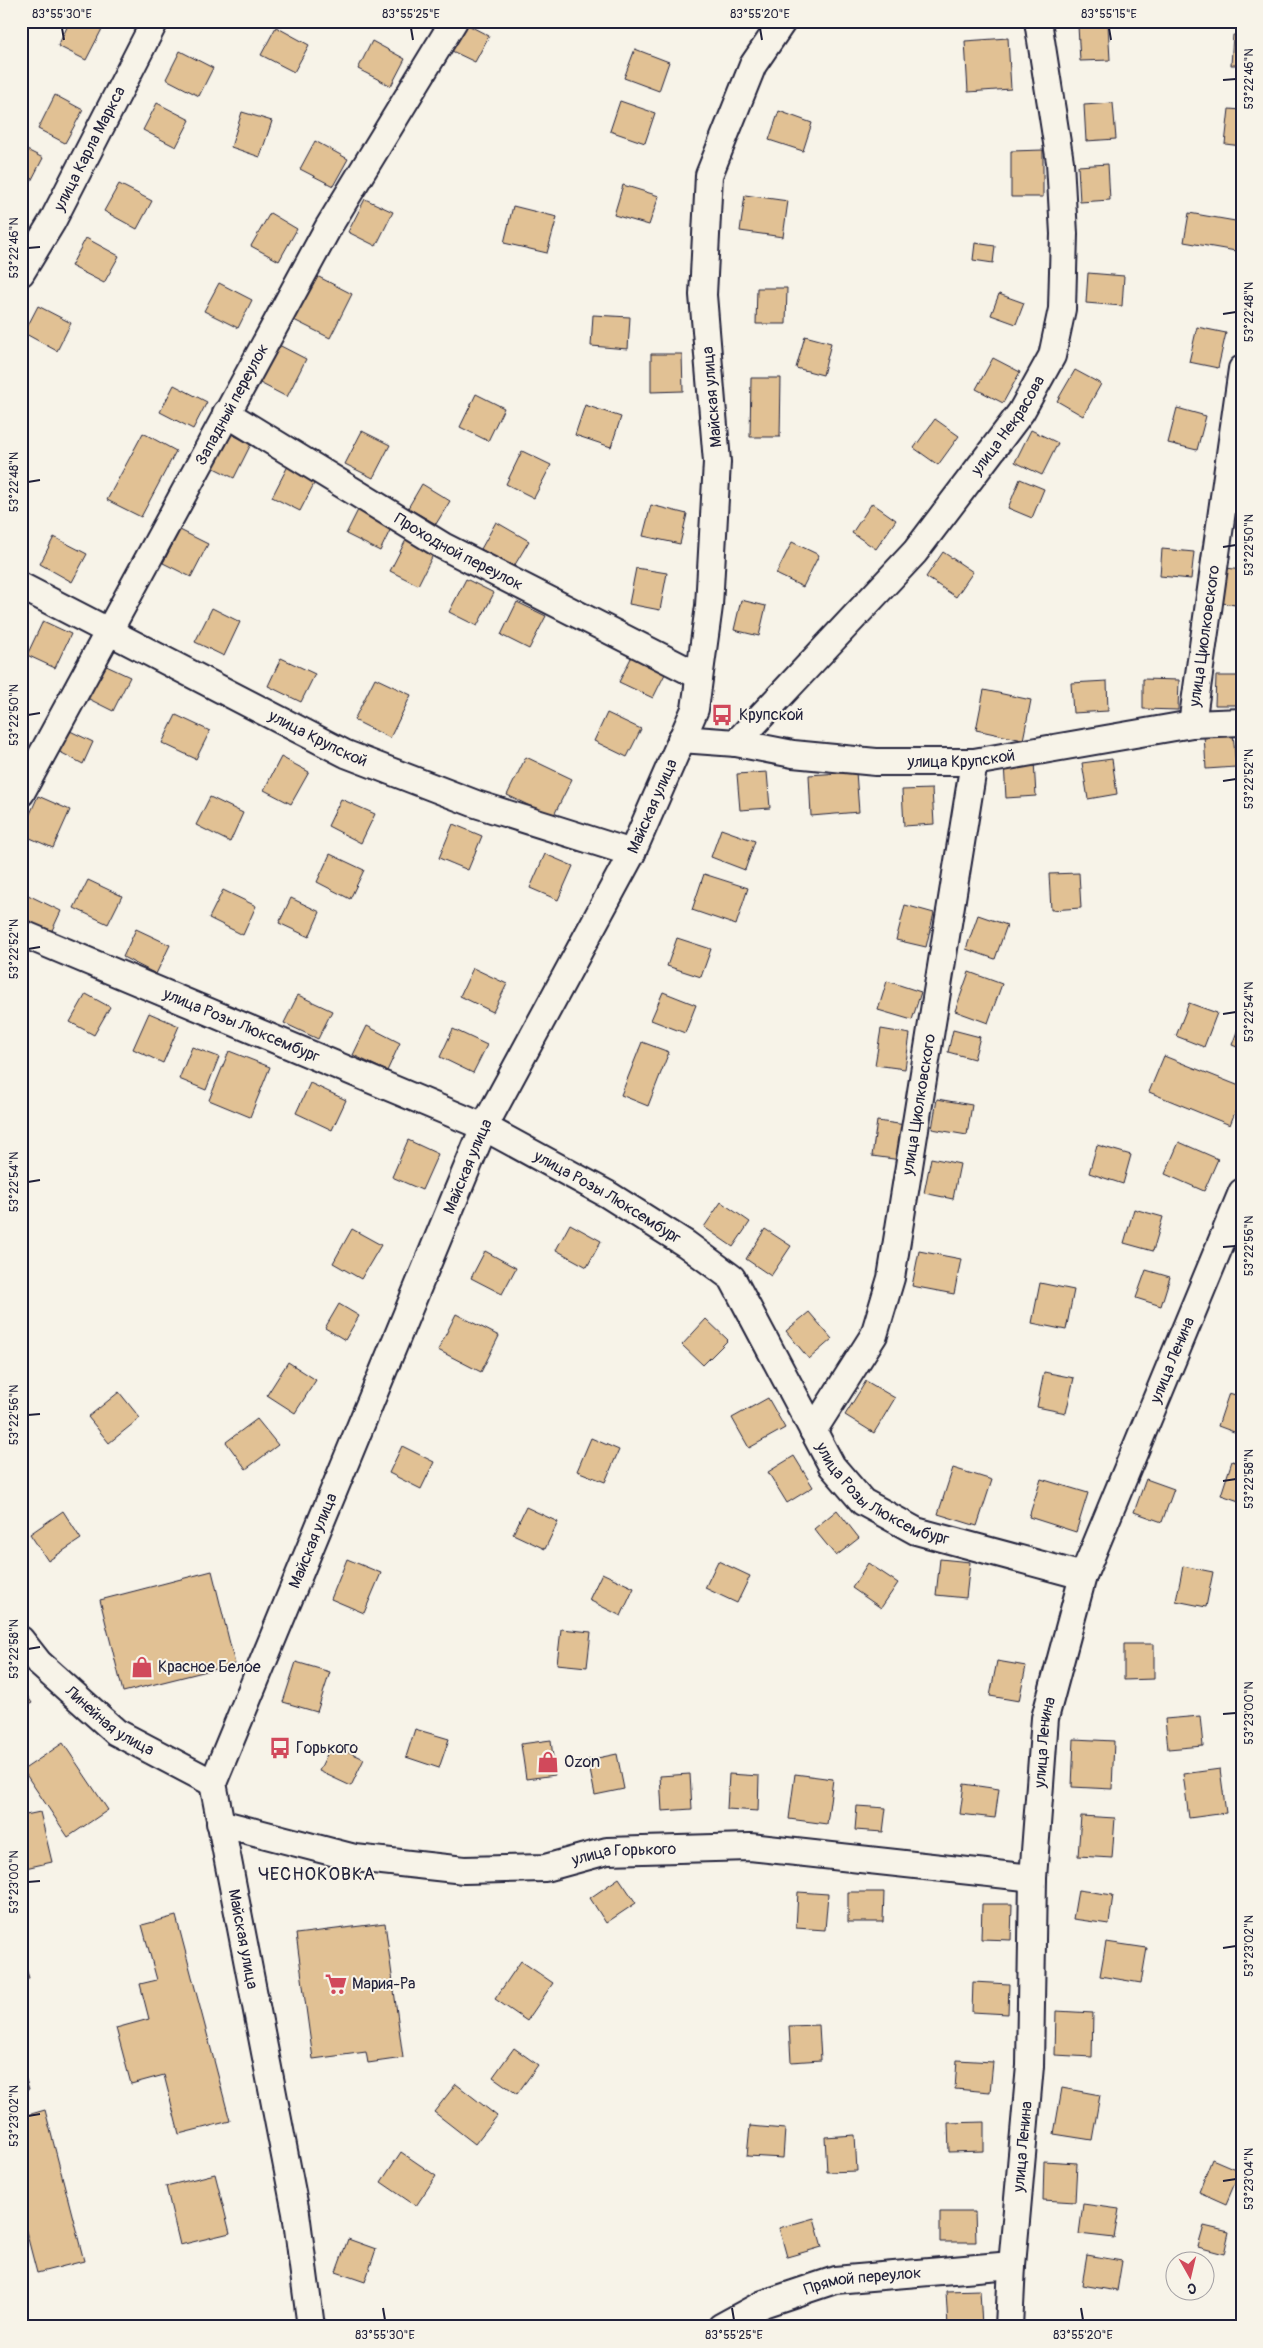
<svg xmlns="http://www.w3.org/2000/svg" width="1263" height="2348" font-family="Pangolin,sans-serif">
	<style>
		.building { fill: #e1c194; stroke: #22223b }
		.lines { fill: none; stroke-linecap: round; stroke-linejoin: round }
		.street-casing { stroke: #22223b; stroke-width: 30 }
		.street { stroke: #f7f3e8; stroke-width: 26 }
		.ticks { fill: none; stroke: #22223b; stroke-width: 2 }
		.labels { text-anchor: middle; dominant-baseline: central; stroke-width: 4; stroke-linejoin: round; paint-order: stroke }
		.street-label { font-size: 16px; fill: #22223b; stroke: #f7f3e8 }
		.poi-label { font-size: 16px; fill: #22223b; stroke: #f7f3e8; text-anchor: start }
		.neighbourhood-label { font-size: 18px; letter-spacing: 1px; fill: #22223b; stroke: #f7f3e8 }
		.neatline { fill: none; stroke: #22223b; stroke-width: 2 }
		.ticks-label { font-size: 12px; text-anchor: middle; fill: #22223b }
	</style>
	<rect width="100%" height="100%" fill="#f7f3e8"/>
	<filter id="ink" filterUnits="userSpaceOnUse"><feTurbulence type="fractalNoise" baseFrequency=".02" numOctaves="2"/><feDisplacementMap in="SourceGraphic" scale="10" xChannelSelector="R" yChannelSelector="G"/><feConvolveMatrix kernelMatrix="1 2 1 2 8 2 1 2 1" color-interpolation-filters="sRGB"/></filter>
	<g filter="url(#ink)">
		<path class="building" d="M70,21H91L103,27L86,60L58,46Z
			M466,24L489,36L475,62L452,51Z
			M1108,24L1110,60L1080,61L1078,26Z
			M276,27L309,45L294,72L261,55Z
			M1233,35H1242V65H1231Z
			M1008,38L1011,89L968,92L965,41Z
			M372,41L405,59L391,86L358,69Z
			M635,49L669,62L659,91L624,78Z
			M180,51L213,68L199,96L166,79Z
			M55,95L83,110L65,143L38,129Z
			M620,101L655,113L645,143L610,131Z
			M157,103L190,120L176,147L143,130Z
			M1113,103L1116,139L1086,141L1084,105Z
			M1229,109L1242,110V146L1225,144Z
			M779,111L812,123L803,151L769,140Z
			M242,112L272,121L260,157L231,147Z
			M315,141L348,159L333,186L300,169Z
			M21,147L43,158L26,191L21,189Z
			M1043,150V197H1011V151Z
			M1108,164L1110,200L1080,202L1078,166Z
			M119,184L152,201L137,229L104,211Z
			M623,185L659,196L649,225L614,215Z
			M745,195L788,201L783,237L740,231Z
			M365,199L393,212L376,246L348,232Z
			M513,206L557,217L547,253L504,243Z
			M270,213L297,229L279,261L251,246Z
			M1189,213L1241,222L1236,251L1184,242Z
			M86,238L119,256L104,283L71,266Z
			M975,243L995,246L993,263L973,260Z
			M1088,273L1124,276L1122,306L1086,303Z
			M315,275L352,294L330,338L292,319Z
			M219,283L252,300L238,328L204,311Z
			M757,288H787L786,324H756Z
			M999,294L1024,303L1016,324L991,315Z
			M38,306L71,323L57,351L24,333Z
			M593,315L630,317L628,349L591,346Z
			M1197,327L1226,333L1218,368L1189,362Z
			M805,336L831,343L823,375L796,368Z
			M275,343L306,359L287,397L256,381Z
			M651,354H682L683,391L651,392Z
			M993,358L1020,372L1003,403L976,389Z
			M1075,370L1101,384L1083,416L1057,401Z
			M751,378H781L780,437H750Z
			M174,385L207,402L193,429L160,412Z
			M476,394L504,408L488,441L460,427Z
			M21,397L27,400L21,410Z
			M585,405L621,417L611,447L575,435Z
			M1177,408L1206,416L1197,450L1168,443Z
			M935,419L959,436L938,465L914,448Z
			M223,430L251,444L234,478L206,464Z
			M1031,430L1058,443L1042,475L1015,462Z
			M362,431L390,445L373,478L345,464Z
			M143,433L176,451L141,517L107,500Z
			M522,451L551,465L534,498L506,484Z
			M289,464L317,478L300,511L272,497Z
			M1020,479L1044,489L1032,518L1008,508Z
			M422,484L450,501L436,524L408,508Z
			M872,503L896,520L876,549L852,533Z
			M651,505L687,514L680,544L643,536Z
			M360,506L394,522L380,551L346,534Z
			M496,522L529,541L513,568L481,549Z
			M180,530L208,544L191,577L163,563Z
			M54,537L87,554L72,582L40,564Z
			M407,538L435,551L418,585L390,571Z
			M792,542L819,555L803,587L776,574Z
			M1162,549L1194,552L1191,579L1160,576Z
			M943,552L973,572L956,597L926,577Z
			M636,568L667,573L660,610L629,604Z
			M1226,568L1242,570V606L1222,603Z
			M466,579L494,593L477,626L449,612Z
			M741,600L766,606L759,636L734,630Z
			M517,602L546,616L529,649L501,635Z
			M212,608L240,622L224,656L195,642Z
			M21,613L27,615L21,627Z
			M43,621L71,634L55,668L27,655Z
			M633,654L667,670L653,698L619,682Z
			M281,658L315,674L301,702L268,686Z
			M102,664L130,677L113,711L85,697Z
			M1216,676H1242V705H1215Z
			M375,678L411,695L390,738L354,720Z
			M1143,679L1179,680L1178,710L1143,709Z
			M1107,681L1108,711L1073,713L1071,683Z
			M984,690L1031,700L1023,740L976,730Z
			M607,713L641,729L627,757L594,741Z
			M176,715L210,731L196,759L162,743Z
			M68,730L93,742L83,764L58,751Z
			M1233,732L1236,767L1206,769L1204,734Z
			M281,757L309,772L291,804L264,790Z
			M526,757L572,779L553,817L507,795Z
			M1112,759L1117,794L1088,799L1082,763Z
			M1034,761L1036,796L1006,798L1004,763Z
			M767,772L770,808L740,810L737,774Z
			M856,772L859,812L811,816L809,775Z
			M932,789L934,824L904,826L902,790Z
			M38,796L70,810L53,848L21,834Z
			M210,797L243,813L230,842L196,825Z
			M341,799L375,814L361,843L328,826Z
			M453,824L482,836L468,870L439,858Z
			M721,829L755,841L745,870L711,857Z
			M330,854L364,870L350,899L317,882Z
			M545,854L573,866L558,900L530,888Z
			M1079,873L1081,908L1051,910L1049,874Z
			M704,874L748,888L736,925L692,910Z
			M88,880L122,896L108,924L74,908Z
			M223,890L256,906L243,935L209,918Z
			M28,895L61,911L48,939L21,927V908Z
			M291,898L320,912L309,937L279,923Z
			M905,905L934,913L926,947L896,940Z
			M978,915L1007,925L995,959L966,949Z
			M136,929L170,945L156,974L123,957Z
			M677,938L711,949L701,977L667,966Z
			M473,968L507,984L493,1012L460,996Z
			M969,972L1002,984L988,1023L955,1011Z
			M887,981L921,992L912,1020L878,1010Z
			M663,992L696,1005L685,1033L651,1020Z
			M86,994L110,1007L94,1035L70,1022Z
			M298,995L332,1011L318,1039L284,1023Z
			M1189,1003L1217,1013L1204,1047L1176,1036Z
			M149,1013L179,1026L163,1063L133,1049Z
			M1242,1018V1049L1232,1045Z
			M367,1026L400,1043L387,1071L353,1055Z
			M453,1029L487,1045L473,1073L440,1057Z
			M881,1029L910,1034L905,1069L875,1065Z
			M953,1030L980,1037L974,1059L948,1052Z
			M642,1042L669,1052L648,1106L621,1095Z
			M192,1047L219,1057L206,1090L179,1079Z
			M229,1051L270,1067L250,1117L209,1100Z
			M1164,1056L1242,1087V1094L1230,1125L1149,1092Z
			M310,1083L346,1100L332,1130L296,1113Z
			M937,1099L972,1105L967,1135L932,1129Z
			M877,1121L906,1125L901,1160L872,1156Z
			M408,1140L438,1154L422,1190L392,1177Z
			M1179,1142L1218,1159L1204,1191L1165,1174Z
			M1097,1145L1131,1155L1123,1184L1089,1173Z
			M931,1158L960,1164L953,1199L924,1193Z
			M721,1202L750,1222L733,1247L704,1227Z
			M1134,1209L1163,1217L1153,1251L1124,1243Z
			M570,1224L601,1241L587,1267L556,1250Z
			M352,1229L381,1245L361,1279L333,1263Z
			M765,1229L791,1246L771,1276L746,1259Z
			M485,1251L516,1268L502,1294L471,1278Z
			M919,1251L961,1259L954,1294L912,1286Z
			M1146,1270L1170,1277L1161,1306L1136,1298Z
			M1040,1283L1074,1290L1066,1330L1032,1323Z
			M339,1304L359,1316L345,1340L325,1328Z
			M809,1312L832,1339L809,1359L786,1331Z
			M456,1314L499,1336L481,1372L438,1350Z
			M706,1319L728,1340L703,1365L682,1345Z
			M288,1362L316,1380L295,1413L267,1395Z
			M1044,1372L1074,1378L1066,1413L1037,1407Z
			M866,1381L895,1398L874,1433L845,1415Z
			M119,1392L140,1418L109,1443L88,1417Z
			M1229,1393L1242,1397V1435L1218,1426Z
			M768,1398L785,1428L749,1448L732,1418Z
			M257,1419L278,1445L246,1469L226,1442Z
			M591,1438L619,1450L605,1482L577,1471Z
			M402,1446L434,1462L421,1489L389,1473Z
			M794,1456L813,1487L787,1503L768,1472Z
			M1232,1461L1242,1464V1502L1221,1495Z
			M953,1468L992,1480L977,1526L938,1514Z
			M1041,1479L1088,1493L1076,1532L1029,1517Z
			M1146,1479L1174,1489L1162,1522L1134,1512Z
			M526,1507L558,1522L545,1549L513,1534Z
			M837,1510L859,1538L836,1556L814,1529Z
			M63,1511L81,1539L48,1561L30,1534Z
			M347,1559L381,1573L364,1613L331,1599Z
			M940,1559L970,1562L966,1598L936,1595Z
			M718,1561L750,1576L737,1603L705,1588Z
			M868,1563L898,1583L881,1608L852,1588Z
			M1183,1566L1213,1572L1206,1607L1176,1601Z
			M212,1571L235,1664L123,1692L100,1600Z
			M602,1573L634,1588L621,1616L589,1600Z
			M561,1629L591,1632L587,1667L557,1664Z
			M1124,1644H1154V1679L1124,1680Z
			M997,1661L1026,1666L1019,1701L990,1696Z
			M296,1662L330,1672L317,1712L283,1702Z
			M21,1687L32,1703L21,1709Z
			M1200,1716L1203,1746L1168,1749L1165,1719Z
			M415,1729L449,1739L439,1768L406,1757Z
			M1074,1739L1114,1741L1112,1789L1072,1787Z
			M551,1740L555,1775L526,1779L521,1744Z
			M63,1743L108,1810L68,1837L23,1770Z
			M332,1744L364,1759L351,1786L319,1771Z
			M617,1754L624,1789L595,1795L588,1760Z
			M1220,1769L1226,1813L1189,1818L1183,1774Z
			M690,1774L692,1809L662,1811L660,1776Z
			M729,1774L759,1776L758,1811L727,1809Z
			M795,1774L833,1779L827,1824L789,1819Z
			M964,1784L999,1789L995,1818L960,1814Z
			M857,1806L886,1808L883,1832L855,1830Z
			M40,1812L52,1862L21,1869V1816Z
			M1081,1816L1115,1818L1112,1858L1078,1856Z
			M619,1878L636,1903L606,1923L590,1898Z
			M1078,1890L1113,1895L1109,1924L1073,1919Z
			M798,1892L828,1894L825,1930L796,1928Z
			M848,1892H884L883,1922H848Z
			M982,1904H1012L1011,1940L981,1939Z
			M176,1916L230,2121L179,2134L164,2075L131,2084L116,2028L149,2019L140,1984L157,1980L142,1925Z
			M385,1923L403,2058L368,2063L366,2052L313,2059L296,1934Z
			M1106,1942L1147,1948L1141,1983L1100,1976Z
			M21,1953L29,1978L21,1980Z
			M521,1961L553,1983L527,2021L495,1999Z
			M973,1982L1009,1984L1008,2014L972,2012Z
			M1056,2011L1093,2013L1092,2057L1055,2055Z
			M819,2025L821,2060L791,2062L789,2026Z
			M514,2048L538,2065L517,2094L493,2077Z
			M957,2060L993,2062L990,2092L955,2089Z
			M21,2065L29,2089L21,2091Z
			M456,2084L497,2116L475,2144L434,2112Z
			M1062,2088L1100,2095L1092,2140L1054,2134Z
			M45,2110L84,2261L37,2273L21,2212V2117Z
			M984,2122V2151L949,2152L948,2123Z
			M750,2126L785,2129L783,2158L747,2156Z
			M855,2135L857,2171L827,2172L825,2137Z
			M401,2152L436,2176L416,2206L381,2182Z
			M1212,2159L1240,2171L1226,2204L1199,2192Z
			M1044,2161L1077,2163L1075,2202L1043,2200Z
			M215,2174L230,2233L180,2245L166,2186Z
			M1083,2204L1119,2209L1114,2238L1079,2234Z
			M940,2212H975L976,2242H940Z
			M814,2218L822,2247L787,2257L779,2228Z
			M1204,2226L1229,2232L1224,2254L1198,2247Z
			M348,2239L376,2249L365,2282L336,2272Z
			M1087,2255L1122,2261L1117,2291L1082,2285Z
			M980,2290L982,2327H948L946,2291Z
			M265,2321L266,2327H215V2326Z
			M818,2321L820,2327H802Z"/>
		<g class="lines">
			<g class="street-casing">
				<g id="street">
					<path id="s1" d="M21,273L52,222L155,21"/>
					<path id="s2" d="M226,413L443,546L699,676"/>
					<path id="s3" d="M21,586L346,754L476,804L632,853"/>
					<path id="s4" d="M1192,724L1242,369"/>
					<path id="s5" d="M681,739L736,743L793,754L876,762H974L1192,724L1242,722"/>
					<path id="s6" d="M736,743L915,552L1021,412L1052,356L1062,309L1064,234L1060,162L1038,21"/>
					<path id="s7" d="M21,793L329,226L454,21"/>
					<path id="s8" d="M21,933L484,1127L607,1194L686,1244L732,1278L832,1466L863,1502L916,1531L1083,1576"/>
					<path id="s9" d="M813,1431L874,1335L891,1278L974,762"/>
					<path id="s10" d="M21,1640L39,1663L116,1732L213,1783"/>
					<path id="s11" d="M220,1823L355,1858L464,1870L545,1868L607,1851L750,1847L1033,1878"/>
					<path id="s12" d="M311,2327L296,2213L213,1783L484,1127L632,853L695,709L709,606L717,462L703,295L709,175L753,65L783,21"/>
					<path id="s13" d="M721,2327L763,2304L835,2280L1012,2265"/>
					<path id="s14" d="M1009,2327L1012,2265L1030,2066L1033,1878L1045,1718L1083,1576L1242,1192"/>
				</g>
			</g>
			<use href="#street" class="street"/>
		</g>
	</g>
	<path class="ticks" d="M62,28L64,40M411,28L413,40M760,28L762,40M1109,28L1111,40M1223,80L1236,79M28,248L40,247M1223,314L1236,312M28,482L40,480M1223,547L1236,545M28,715L40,713M1223,781L1236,779M28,949L40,947M1223,1014L1236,1012M28,1182L40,1180M1223,1247L1236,1246M28,1415L40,1414M1223,1481L1236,1479M28,1649L40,1647M1223,1714L1236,1713M28,1882L40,1881M1223,1948L1236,1946M28,2116L40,2114M1223,2181L1236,2179M383,2308L385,2320M732,2308L734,2320M1081,2308L1083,2320"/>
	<defs>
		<g id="bus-bare" transform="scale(1.725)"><path d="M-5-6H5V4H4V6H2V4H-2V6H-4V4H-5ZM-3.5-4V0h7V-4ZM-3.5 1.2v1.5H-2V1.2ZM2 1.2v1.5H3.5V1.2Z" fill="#d1495b" stroke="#f7f3e8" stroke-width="2.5" paint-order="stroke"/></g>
		<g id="shop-bare" transform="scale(1.725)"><path d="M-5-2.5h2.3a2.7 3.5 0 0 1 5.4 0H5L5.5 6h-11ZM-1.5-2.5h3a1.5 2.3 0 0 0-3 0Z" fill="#d1495b" stroke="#f7f3e8" stroke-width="2.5" paint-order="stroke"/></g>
		<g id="supermarket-bare" transform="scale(1.725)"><path d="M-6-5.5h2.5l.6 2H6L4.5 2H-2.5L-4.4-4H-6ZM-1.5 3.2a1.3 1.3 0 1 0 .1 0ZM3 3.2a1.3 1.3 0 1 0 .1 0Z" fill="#d1495b" stroke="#f7f3e8" stroke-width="2.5" paint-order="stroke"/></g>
	</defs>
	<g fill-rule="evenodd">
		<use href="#bus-bare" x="722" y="715"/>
		<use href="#shop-bare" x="142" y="1667"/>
		<use href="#bus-bare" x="280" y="1748"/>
		<use href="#shop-bare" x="548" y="1762"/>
		<use href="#supermarket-bare" x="336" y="1984"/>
	</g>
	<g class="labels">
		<g class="street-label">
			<text stroke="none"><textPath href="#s1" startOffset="142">улица Карла Маркса</textPath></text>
			<text transform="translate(712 397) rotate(-95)">Майская улица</text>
			<text stroke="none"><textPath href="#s7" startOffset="442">Западный переулок</textPath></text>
			<text stroke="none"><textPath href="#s6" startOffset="419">улица Некрасова</textPath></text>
			<text stroke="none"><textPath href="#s2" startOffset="271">Проходной переулок</textPath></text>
			<text stroke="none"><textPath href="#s4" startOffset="89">улица Циолковского</textPath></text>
			<text stroke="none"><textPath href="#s3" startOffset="334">улица Крупской</textPath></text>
			<text stroke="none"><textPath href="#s5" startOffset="282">улица Крупской</textPath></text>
			<text stroke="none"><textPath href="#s12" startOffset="1625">Майская улица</textPath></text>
			<text stroke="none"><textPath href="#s8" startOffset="239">улица Розы Люксембург</textPath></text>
			<text stroke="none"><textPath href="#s9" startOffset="349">улица Циолковского</textPath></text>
			<text stroke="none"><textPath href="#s12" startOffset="1220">Майская улица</textPath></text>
			<text stroke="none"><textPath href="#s8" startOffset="644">улица Розы Люксембург</textPath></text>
			<text stroke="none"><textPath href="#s14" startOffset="991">улица Ленина</textPath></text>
			<text stroke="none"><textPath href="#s8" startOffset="1064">улица Розы Люксембург</textPath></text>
			<text stroke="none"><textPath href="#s12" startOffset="815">Майская улица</textPath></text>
			<text stroke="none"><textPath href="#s10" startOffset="121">Линейная улица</textPath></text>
			<text stroke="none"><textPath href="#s14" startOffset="586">улица Ленина</textPath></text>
			<text stroke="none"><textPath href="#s11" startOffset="411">улица Горького</textPath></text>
			<text transform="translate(243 1939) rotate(79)">Майская улица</text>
			<text stroke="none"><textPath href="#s14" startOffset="181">улица Ленина</textPath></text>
			<text stroke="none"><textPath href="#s13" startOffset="151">Прямой переулок</textPath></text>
		</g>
		<g class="poi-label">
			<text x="739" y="715">Крупской</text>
			<text x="158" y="1667">Красное Белое</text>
			<text x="296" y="1748">Горького</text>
			<text x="564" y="1762">Ozon</text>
			<text x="352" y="1984">Мария-Ра</text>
		</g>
		<g class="neighbourhood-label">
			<text x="317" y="1874">ЧЕСНОКОВКА</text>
		</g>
	</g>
	<rect width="1263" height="2348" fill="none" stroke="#f7f3e8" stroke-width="55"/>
	<g transform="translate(1190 2276) rotate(172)"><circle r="24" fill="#f7f3e8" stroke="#a29fa3"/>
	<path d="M0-4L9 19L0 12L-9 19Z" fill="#d1495b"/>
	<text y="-8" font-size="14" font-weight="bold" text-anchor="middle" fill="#22223b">С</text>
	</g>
	<rect x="28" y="28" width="1208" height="2292" class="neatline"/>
	<g class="ticks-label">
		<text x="62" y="18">83°55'30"E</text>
		<text x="411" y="18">83°55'25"E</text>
		<text x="760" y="18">83°55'20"E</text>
		<text x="1109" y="18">83°55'15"E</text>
		<text transform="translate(1249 79) rotate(-90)" y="4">53°22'46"N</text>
		<text transform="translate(14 248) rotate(-90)" y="4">53°22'46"N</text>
		<text transform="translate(1249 312) rotate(-90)" y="4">53°22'48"N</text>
		<text transform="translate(14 482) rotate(-90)" y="4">53°22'48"N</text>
		<text transform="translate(1249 545) rotate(-90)" y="4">53°22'50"N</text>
		<text transform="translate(14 715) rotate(-90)" y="4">53°22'50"N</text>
		<text transform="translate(1249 779) rotate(-90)" y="4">53°22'52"N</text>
		<text transform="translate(14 949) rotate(-90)" y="4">53°22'52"N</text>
		<text transform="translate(1249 1012) rotate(-90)" y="4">53°22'54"N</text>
		<text transform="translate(14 1182) rotate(-90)" y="4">53°22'54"N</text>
		<text transform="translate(1249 1246) rotate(-90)" y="4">53°22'56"N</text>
		<text transform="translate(14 1415) rotate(-90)" y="4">53°22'56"N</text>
		<text transform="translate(1249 1479) rotate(-90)" y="4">53°22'58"N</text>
		<text transform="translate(14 1649) rotate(-90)" y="4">53°22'58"N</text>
		<text transform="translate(1249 1713) rotate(-90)" y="4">53°23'00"N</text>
		<text transform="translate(14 1882) rotate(-90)" y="4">53°23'00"N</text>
		<text transform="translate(1249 1946) rotate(-90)" y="4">53°23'02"N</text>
		<text transform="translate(14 2116) rotate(-90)" y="4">53°23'02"N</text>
		<text transform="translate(1249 2179) rotate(-90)" y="4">53°23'04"N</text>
		<text x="385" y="2339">83°55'30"E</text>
		<text x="734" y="2339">83°55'25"E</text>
		<text x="1083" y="2339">83°55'20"E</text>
	</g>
</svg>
